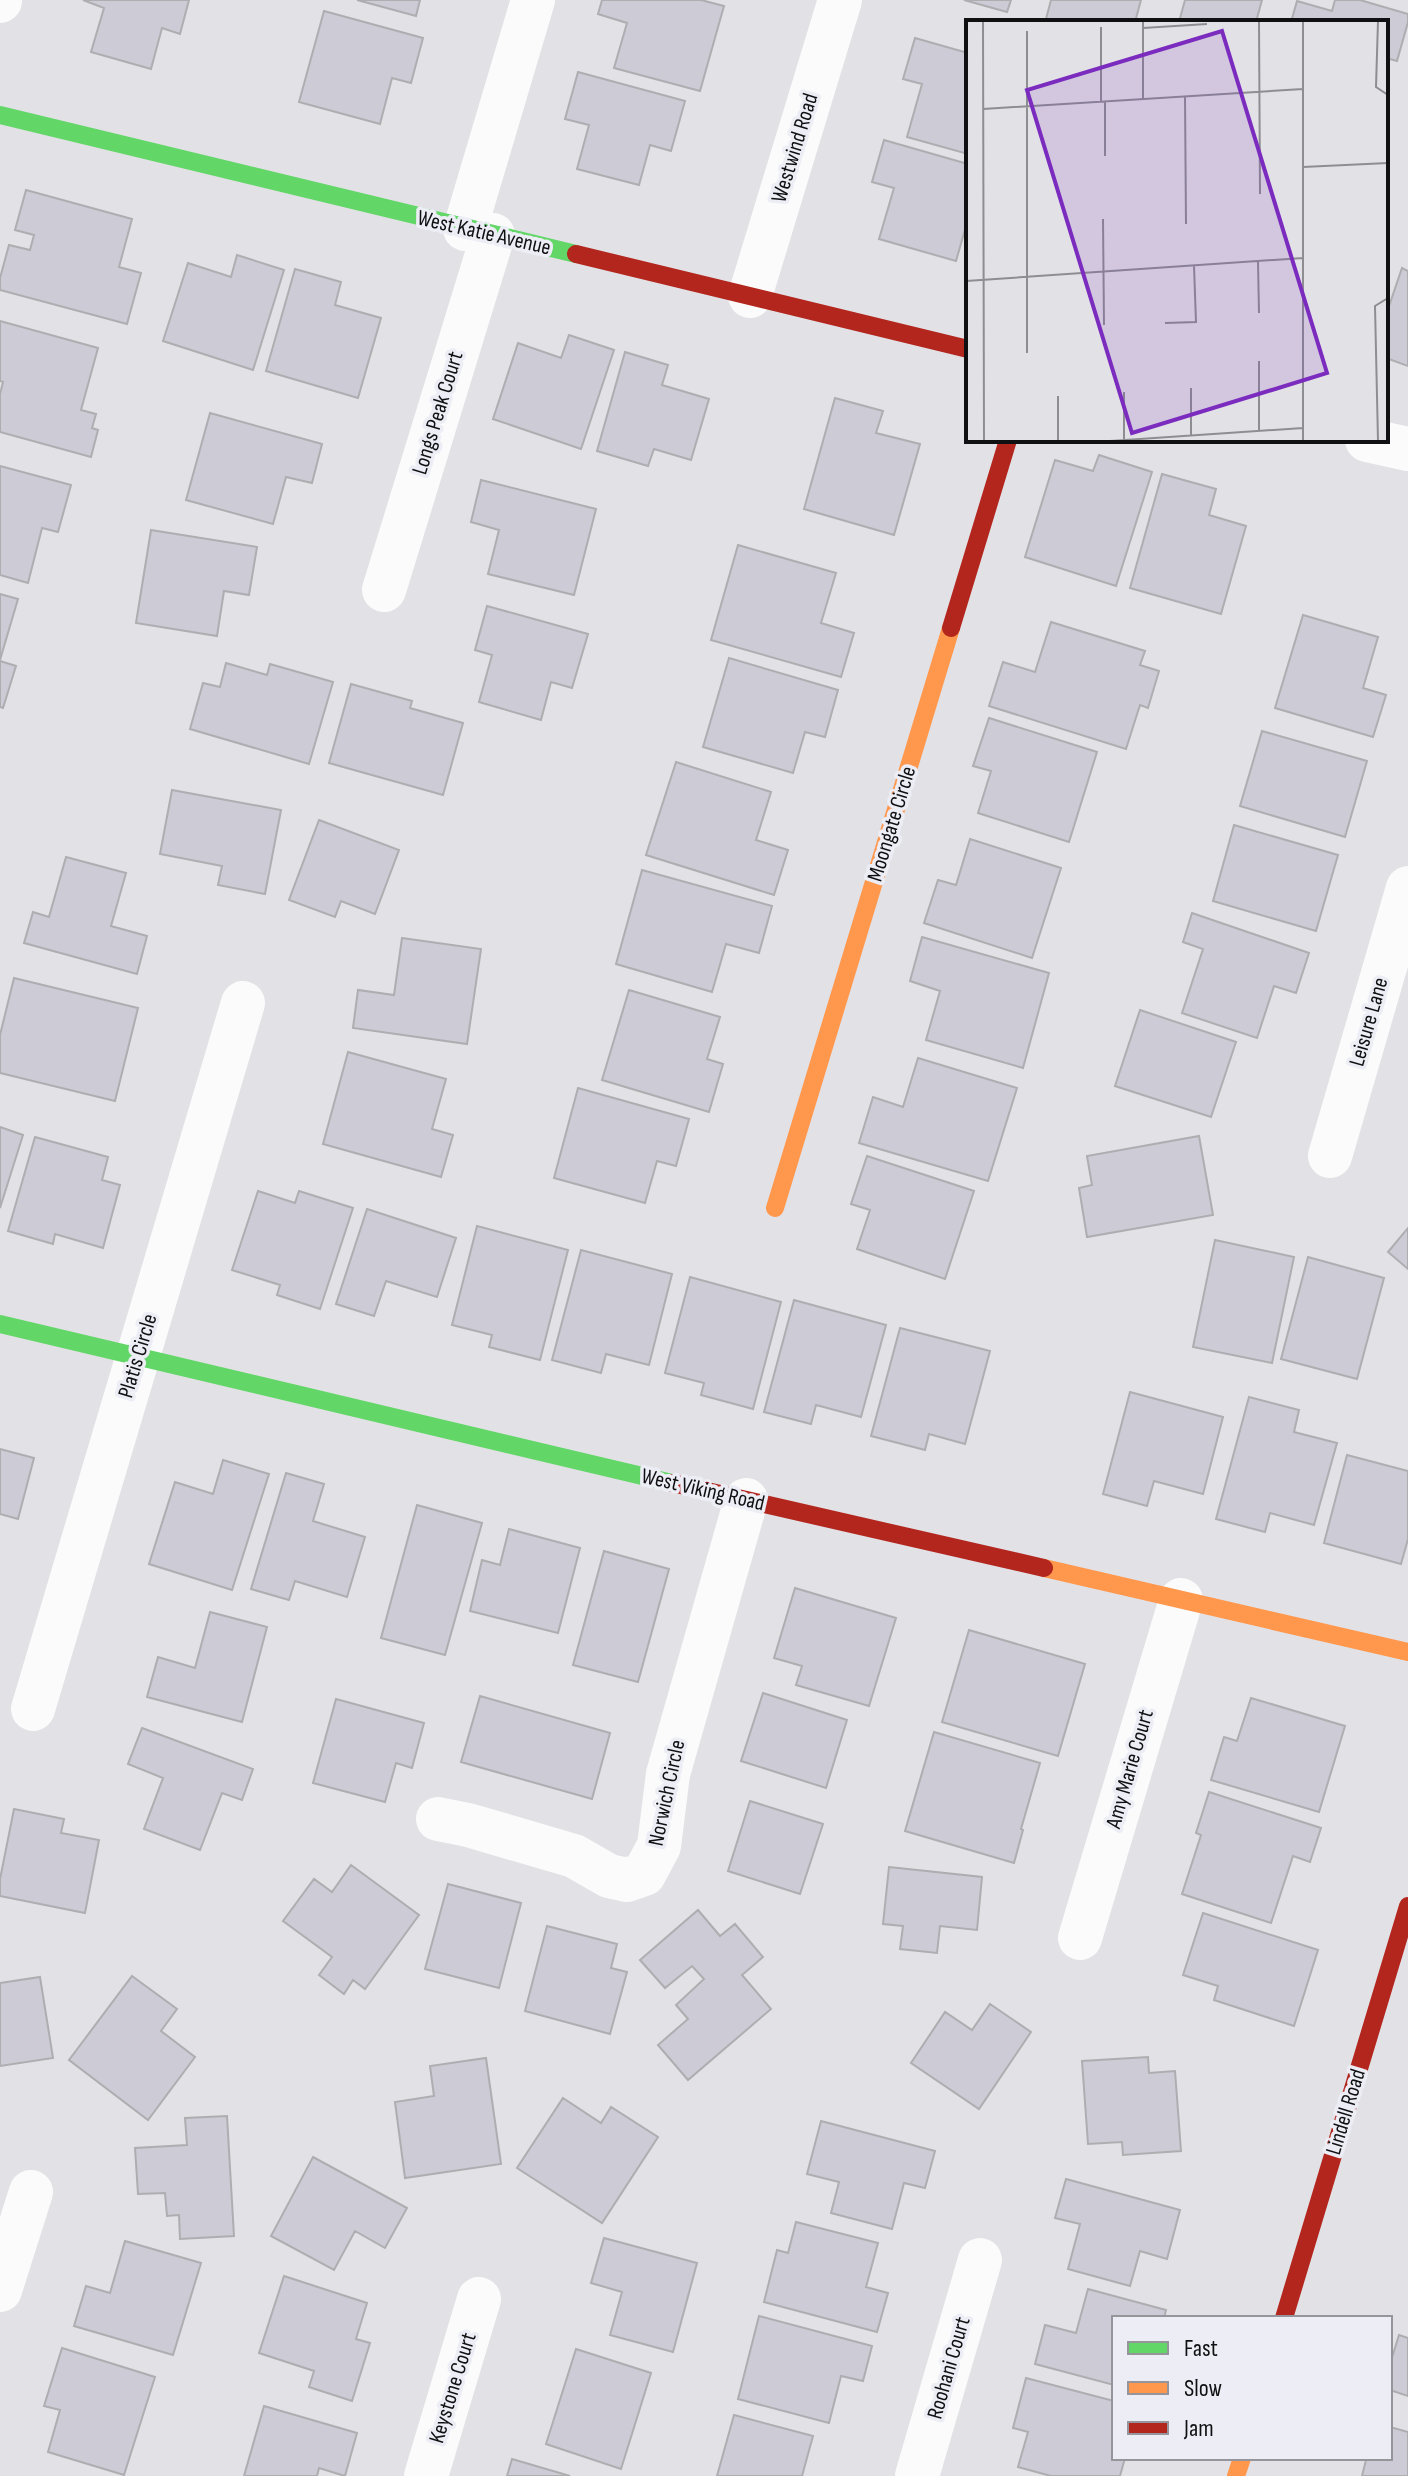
<svg xmlns="http://www.w3.org/2000/svg" width="1408" height="2476" font-family="'Sofia Sans Condensed',sans-serif">
	<style>
		.building { fill: #cccbd6; stroke: #aeaeb1; stroke-width: 2 }
		.lines { fill: none; stroke-linecap: round; stroke-linejoin: round }
		.street { stroke: #fbfbfb; stroke-width: 44 }
		.fast { stroke: #63d668; stroke-width: 18 }
		.slow { stroke: #ff974d; stroke-width: 18 }
		.jam { stroke: #b3261e; stroke-width: 18 }
		.labels { text-anchor: middle; dominant-baseline: central; stroke-width: 7; stroke-linejoin: round; paint-order: stroke }
		.street-label { font-size: 22px; fill: #101013; stroke: #ededf6 }
		.inset-road { fill: none; stroke: #8e8e92; stroke-width: 2 }
		.view { fill: #7b2cbf; fill-opacity: 0.15; stroke: #7b2cbf; stroke-width: 4 }
		.inset-edge { fill: none; stroke: #101013; stroke-width: 4 }
	</style>
	<rect width="100%" height="100%" fill="#e2e2e6"/>
	<path class="building" d="M83,0H189L180,34L162,28L151,69L91,52L104,8Z
		M357,0H420L416,16Z
		M602,0H701L724,6L700,91L614,68L627,23L598,14Z
		M964,0H1011L1007,12Z
		M1051,0H1141L1135,22H1058L1046,19Z
		M1185,0H1262L1256,22H1179Z
		M1335,0H1360L1408,14V22L1397,61L1386,58V22H1291L1297,1L1332,11Z
		M324,11L423,38L411,83L392,78L380,124L299,102Z
		M915,38L968,53V154L907,137L922,84L903,79Z
		M578,72L685,101L671,151L650,145L639,185L577,169L589,125L565,119Z
		M884,140L968,164V219L956,261L879,239L894,188L872,182Z
		M26,190L132,219L119,267L141,273L127,324L0,290V278L9,245L30,250L34,235L15,230Z
		M237,255L284,270L253,370L163,341L188,263L231,277Z
		M1402,268L1408,271V366L1386,358V315Z
		M295,269L341,282L335,305L381,318L358,398L266,371Z
		M0,321L98,348L81,410L96,414L92,428L98,430L91,457L0,432V394L3,382L0,381Z
		M569,335L614,350L581,449L493,419L518,343L561,358Z
		M625,352L668,365L662,385L709,399L691,460L654,449L648,466L597,451Z
		M835,398L883,411L876,433L920,444L894,535L804,509Z
		M210,413L322,444L312,483L286,477L273,524L186,500Z
		M1099,455L1152,472L1116,586L1025,557L1055,460L1093,471Z
		M0,466L71,485L58,532L42,528L28,583L0,575Z
		M1162,474L1216,489L1209,515L1246,526L1221,614L1130,588Z
		M481,480L596,509L574,595L488,574L499,530L471,522Z
		M151,530L257,547L249,595L224,591L217,636L136,623Z
		M738,545L836,573L821,623L854,633L841,677L711,640Z
		M0,594L18,599L0,660Z
		M487,606L588,634L572,688L551,682L541,720L479,702L492,655L475,650Z
		M1303,615L1378,637L1363,688L1386,695L1373,737L1275,708Z
		M1051,622L1145,651L1140,665L1159,671L1148,708L1140,705L1126,749L989,706L1003,662L1035,672Z
		M729,658L838,690L825,737L805,732L793,773L703,747Z
		M0,661L16,666L3,708L0,707Z
		M226,663L267,675L270,664L333,682L309,764L190,729L203,683L220,687Z
		M351,684L412,701L410,708L463,723L443,795L329,763Z
		M989,718L1097,752L1069,842L978,813L991,771L973,766Z
		M1262,731L1367,761L1345,837L1240,806Z
		M676,762L771,792L756,840L788,850L774,895L646,855Z
		M172,790L281,810L265,894L218,885L222,866L160,854Z
		M319,820L399,850L375,914L341,901L335,917L289,900Z
		M1234,825L1338,855L1316,931L1213,901Z
		M970,839L1061,868L1032,958L924,923L938,880L956,885Z
		M66,857L126,873L111,926L147,936L137,974L24,943L33,912L49,917Z
		M642,870L772,906L759,953L726,944L712,992L616,964Z
		M1192,913L1309,953L1296,993L1274,986L1257,1038L1182,1013L1203,949L1183,942Z
		M922,937L1049,973L1023,1068L926,1040L940,991L910,981Z
		M402,938L481,949L467,1044L353,1028L358,990L394,995Z
		M14,978L138,1008L115,1101L0,1073V1035Z
		M629,990L720,1017L707,1059L723,1064L709,1112L602,1080Z
		M1140,1010L1236,1042L1211,1117L1115,1086Z
		M348,1052L446,1079L432,1129L453,1135L441,1177L323,1144Z
		M918,1058L1017,1088L988,1181L859,1143L873,1097L903,1107Z
		M578,1088L689,1119L676,1166L657,1161L645,1203L554,1178Z
		M0,1127L23,1135L0,1208Z
		M1199,1136L1213,1215L1087,1237L1079,1188L1092,1185L1087,1156Z
		M35,1137L108,1157L102,1180L120,1185L103,1248L55,1234L53,1244L8,1231Z
		M867,1156L974,1191L945,1279L857,1249L870,1210L851,1204Z
		M258,1191L295,1203L299,1191L353,1208L320,1309L277,1295L280,1285L232,1270Z
		M367,1209L456,1238L437,1297L386,1281L374,1316L336,1304Z
		M477,1226L568,1250L540,1360L489,1347L492,1335L452,1325Z
		M1408,1228V1269L1388,1252Z
		M1215,1240L1294,1257L1272,1363L1193,1347Z
		M581,1250L672,1274L649,1365L606,1354L601,1373L552,1360Z
		M1308,1257L1384,1278L1357,1379L1281,1359Z
		M690,1277L781,1302L753,1409L701,1395L704,1383L665,1373Z
		M794,1300L886,1325L861,1417L816,1405L811,1424L764,1412Z
		M900,1328L990,1351L965,1444L929,1434L925,1450L871,1436Z
		M1130,1392L1223,1417L1203,1494L1154,1481L1147,1506L1103,1494Z
		M1249,1397L1299,1410L1294,1432L1337,1443L1314,1525L1270,1513L1265,1532L1216,1519Z
		M0,1449L34,1458L18,1519L0,1514Z
		M1347,1455L1408,1471V1539L1401,1564L1324,1543Z
		M223,1460L269,1474L232,1590L149,1564L175,1482L213,1494Z
		M286,1473L324,1484L313,1521L365,1537L347,1597L295,1581L289,1600L251,1589Z
		M417,1505L482,1523L445,1655L381,1638Z
		M509,1529L580,1548L558,1633L470,1611L482,1560L500,1565Z
		M604,1551L669,1569L638,1682L573,1665Z
		M795,1588L896,1618L869,1706L796,1685L802,1666L774,1658Z
		M210,1612L267,1627L242,1722L147,1697L158,1657L195,1668Z
		M969,1630L1085,1664L1058,1756L942,1722Z
		M763,1693L847,1720L826,1788L741,1761Z
		M480,1696L610,1733L592,1799L461,1762Z
		M1251,1698L1345,1726L1319,1812L1211,1780L1224,1737L1237,1741Z
		M336,1699L424,1723L412,1768L396,1763L385,1802L313,1783Z
		M142,1728L253,1769L242,1800L222,1793L200,1850L144,1829L163,1778L128,1764Z
		M934,1732L1040,1763L1021,1829L1023,1830L1014,1863L905,1831Z
		M1209,1792L1321,1828L1310,1862L1293,1856L1271,1923L1182,1894L1201,1835L1196,1833Z
		M750,1801L823,1824L800,1894L728,1871Z
		M14,1809L64,1819L61,1833L99,1840L85,1913L0,1896V1879Z
		M351,1865L419,1915L365,1989L353,1980L344,1994L319,1975L332,1957L283,1921L314,1879L332,1892Z
		M889,1867L982,1877L977,1930L940,1926L937,1953L900,1949L903,1926L883,1924Z
		M448,1884L521,1903L499,1988L425,1969Z
		M698,1910L720,1936L735,1924L763,1957L742,1975L771,2009L688,2080L658,2045L688,2019L676,2005L704,1979L692,1966L665,1988L640,1960Z
		M1203,1913L1318,1950L1294,2026L1214,2000L1218,1986L1183,1975Z
		M547,1926L617,1944L611,1968L627,1972L610,2034L525,2011Z
		M132,1976L177,2009L161,2031L195,2057L148,2120L69,2060Z
		M40,1977L53,2058L0,2066V1983Z
		M990,2004L1031,2032L979,2109L911,2063L945,2012L972,2030Z
		M1148,2057L1149,2073L1175,2071L1181,2151L1123,2155L1122,2142L1088,2144L1082,2061Z
		M486,2058L501,2164L405,2178L395,2102L434,2096L430,2066Z
		M563,2098L601,2123L611,2107L658,2137L602,2223L517,2168Z
		M227,2116L234,2236L180,2239L179,2215L167,2216L165,2193L138,2194L135,2148L187,2145L185,2118Z
		M821,2121L935,2151L925,2188L904,2183L892,2229L831,2213L839,2182L807,2174Z
		M313,2157L407,2208L385,2248L355,2231L334,2270L271,2236Z
		M1066,2179L1180,2210L1167,2259L1140,2251L1130,2286L1068,2269L1080,2224L1055,2218Z
		M796,2222L878,2243L866,2287L888,2293L877,2332L764,2302L777,2250L788,2253Z
		M604,2238L697,2263L673,2352L610,2335L622,2292L591,2283Z
		M125,2241L201,2263L173,2355L74,2326L86,2286L110,2293Z
		M284,2276L367,2303L356,2339L370,2343L352,2401L309,2387L314,2371L259,2353Z
		M1088,2289L1166,2310L1164,2318H1114V2385L1035,2364L1045,2325L1076,2333Z
		M759,2316L872,2346L863,2381L841,2376L829,2423L738,2399Z
		M1399,2335L1408,2338V2396L1390,2390V2364Z
		M62,2348L155,2377L124,2475L48,2452L60,2410L44,2406Z
		M576,2349L651,2373L621,2469L546,2444Z
		M1026,2378L1114,2401V2458H1125L1120,2476H1051L1018,2467L1028,2432L1013,2428Z
		M264,2406L357,2433L345,2476L319,2468L317,2476H244Z
		M734,2415L813,2436L802,2476H717Z
		M1390,2427L1408,2432V2476H1362L1366,2460L1358,2458H1390Z
		M512,2459L570,2476H507Z"/>
	<g class="lines">
		<path class="street" d="M0,1V0
			M465,229L533,0
			M750,296L840,0
			M1367,440L1408,449
			M384,590L493,235
			M1330,1156L1408,888
			M33,1709L243,1003
			M438,1819L468,1825L574,1856L609,1876L627,1880L644,1874L659,1846L668,1774L746,1500
			M1080,1938L1181,1600
			M0,2290L31,2192
			M426,2476L479,2299
			M917,2476L980,2260"/>
		<path class="fast" d="M0,115L576,254
			M0,1324L672,1483"/>
		<path class="slow" d="M775,1208L951,628
			M1044,1568L1408,1652
			M1236,2476L1242,2458"/>
		<path class="jam" d="M576,254L968,349
			M951,628L1008,440
			M672,1483L1044,1568
			M1284,2318L1408,1906"/>
	</g>
	<g class="labels">
		<g class="street-label">
			<text transform="translate(795 148) rotate(-73)">Westwind Road</text>
			<text transform="translate(484 233) rotate(13)">West Katie Avenue</text>
			<text transform="translate(438 413) rotate(-73)">Longs Peak Court</text>
			<text transform="translate(892 824) rotate(-73)">Moongate Circle</text>
			<text transform="translate(1369 1022) rotate(-74)">Leisure Lane</text>
			<text transform="translate(138 1356) rotate(-73)">Platis Circle</text>
			<text transform="translate(703 1490) rotate(13)">West Viking Road</text>
			<text transform="translate(1130 1769) rotate(-74)">Amy Marie Court</text>
			<text transform="translate(667 1793) rotate(-78)">Norwich Circle</text>
			<text transform="translate(1346 2112) rotate(-73)">Lindell Road</text>
			<text transform="translate(949 2368) rotate(-74)">Roohani Court</text>
			<text transform="translate(453 2388) rotate(-73)">Keystone Court</text>
		</g>
	</g>
	<g transform="translate(966 20)">
		<rect width="422" height="422" fill="#e2e2e6"/>
		<path class="inset-road" d="M17,1L18,421M177,1V79M293,1L294,174M337,1V421M412,1L410,67L422,75M135,7V82M177,8L241,4M61,11V333M219,77L220,204M17,89L337,69M139,136V82M337,147L422,143M137,199L138,305M292,242L293,293M0,261L337,238M199,303L230,302L228,246M293,341V411M225,368V416M92,376V421M158,420V372M144,421L337,408M412,421L409,286L422,278"/>
		<path class="view" d="M256,11L361,353L166,413L61,70Z"/>
		<rect width="422" height="422" class="inset-edge"/>
	</g>
	<rect x="1112" y="2316" width="280" height="144" fill="#ededf6" stroke="#95959b" stroke-width="2"/>
	<rect x="1128" y="2342" width="40" height="12" fill="#63d668" stroke="#95959b" stroke-width="2"/>
	<text x="1184" y="2356" font-size="24" fill="#101013">Fast</text>
	<rect x="1128" y="2382" width="40" height="12" fill="#ff974d" stroke="#95959b" stroke-width="2"/>
	<text x="1184" y="2396" font-size="24" fill="#101013">Slow</text>
	<rect x="1128" y="2422" width="40" height="12" fill="#b3261e" stroke="#95959b" stroke-width="2"/>
	<text x="1184" y="2436" font-size="24" fill="#101013">Jam</text>
</svg>
